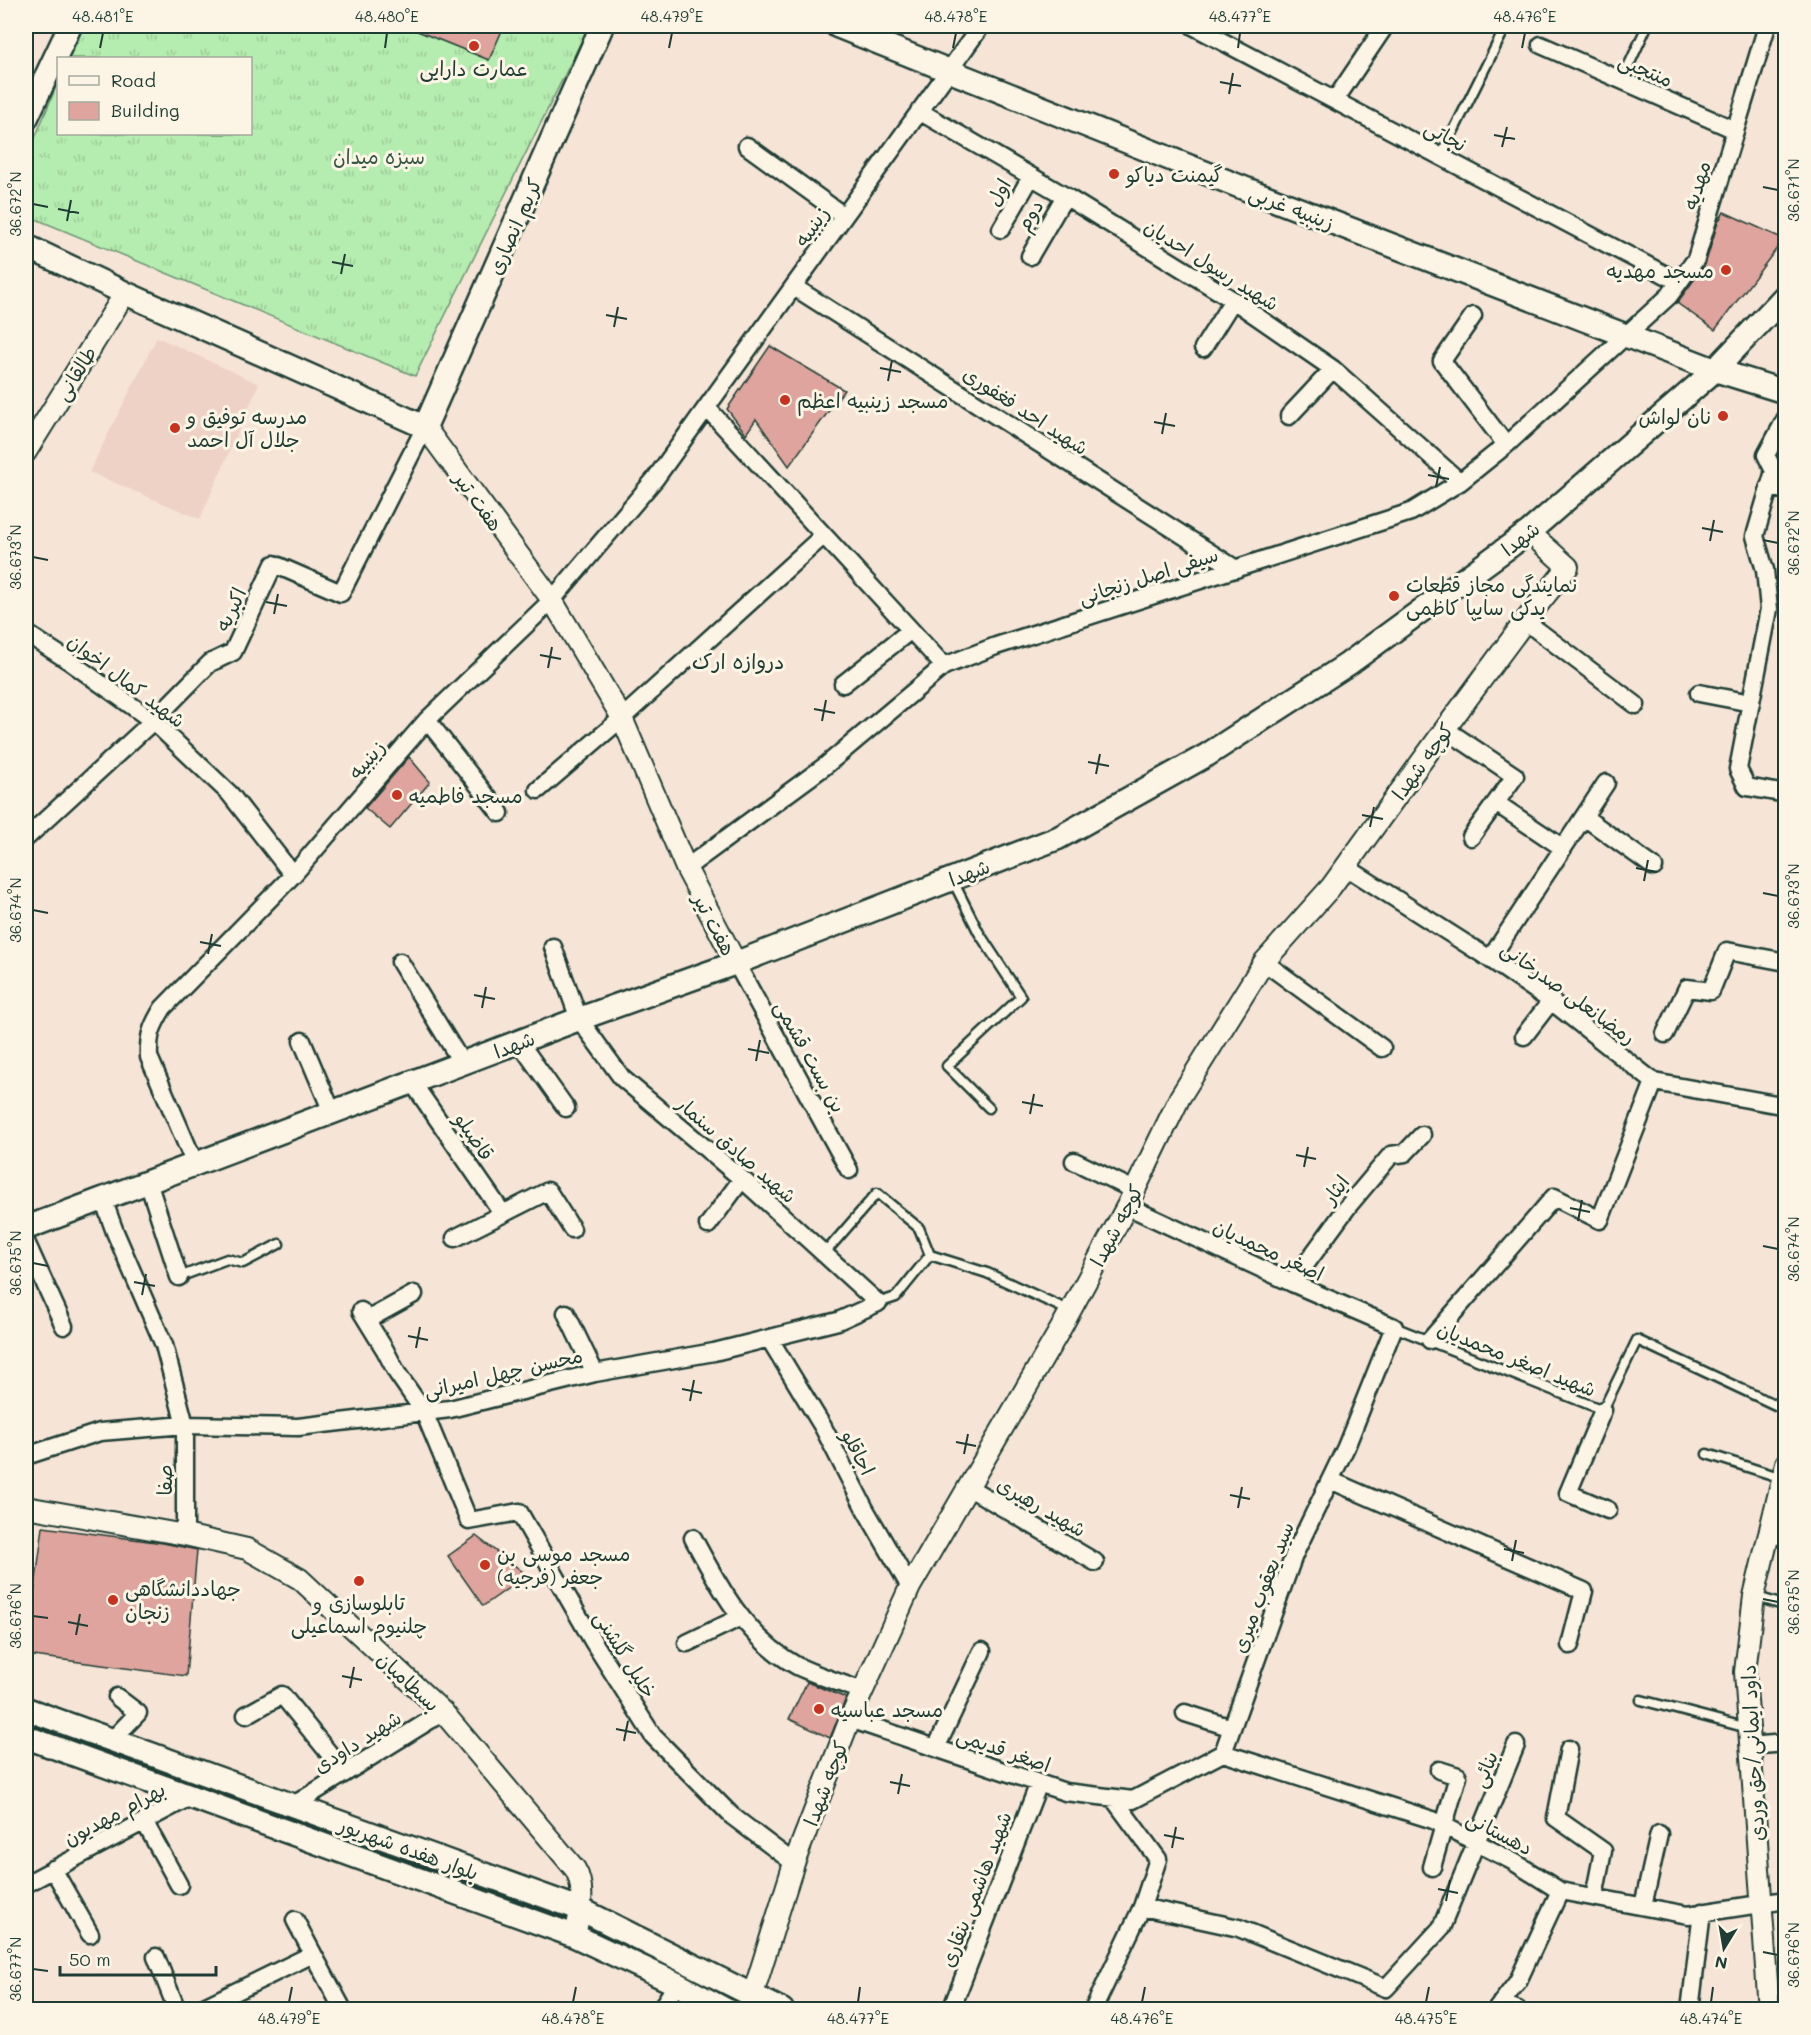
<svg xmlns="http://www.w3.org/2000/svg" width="1811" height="2035" font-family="Mali,'Playpen Sans Arabic',sans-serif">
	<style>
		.built { fill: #efd2c6 }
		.grass { fill: url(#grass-tufts); stroke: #6a9472; stroke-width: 1.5 }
		.building { fill: #dea49d; stroke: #1f3d34; stroke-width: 1.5 }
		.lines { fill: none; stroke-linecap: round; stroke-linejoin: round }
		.service-casing { stroke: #1f3d34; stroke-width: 13 }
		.minor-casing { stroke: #1f3d34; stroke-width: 21 }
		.tertiary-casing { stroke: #1f3d34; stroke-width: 24 }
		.secondary-casing { stroke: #1f3d34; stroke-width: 27 }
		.service { stroke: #fcf5e5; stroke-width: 8 }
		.minor { stroke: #fcf5e5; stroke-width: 16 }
		.tertiary { stroke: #fcf5e5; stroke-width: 20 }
		.secondary { stroke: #fcf5e5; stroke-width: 22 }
		.ticks { fill: none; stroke: #1f3d34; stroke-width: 2 }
		.poi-dot { fill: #c8321e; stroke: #fcf5e5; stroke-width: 2 }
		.labels { text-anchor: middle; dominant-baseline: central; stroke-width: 6; stroke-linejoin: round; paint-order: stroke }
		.poi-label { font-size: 20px; fill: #1f3d34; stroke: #fcf5e5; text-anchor: start }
		.street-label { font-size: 20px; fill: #1f3d34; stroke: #fcf5e5 }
		.park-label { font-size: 20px; fill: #365746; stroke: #fcf5e5 }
		.neighbourhood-label { font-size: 21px; fill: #1f3d34; stroke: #fcf5e5 }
		.neatline { fill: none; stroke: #1f3d34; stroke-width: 2 }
		.ticks-label { font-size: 15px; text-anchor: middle; fill: #1f3d34 }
	</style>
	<defs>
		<pattern id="grass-tufts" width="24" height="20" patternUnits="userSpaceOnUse" patternTransform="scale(1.5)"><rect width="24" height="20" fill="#b5ecaf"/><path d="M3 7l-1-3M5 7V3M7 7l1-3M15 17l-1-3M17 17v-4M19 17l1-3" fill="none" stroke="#9bcb97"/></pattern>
	</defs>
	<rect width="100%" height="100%" fill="#f6e5d7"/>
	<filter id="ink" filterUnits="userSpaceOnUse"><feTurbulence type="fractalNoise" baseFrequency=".0167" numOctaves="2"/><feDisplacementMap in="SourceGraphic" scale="12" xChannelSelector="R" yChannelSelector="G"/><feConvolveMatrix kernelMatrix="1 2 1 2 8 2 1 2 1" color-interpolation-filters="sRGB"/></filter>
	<g filter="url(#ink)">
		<path class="built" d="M157,337L259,384L200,519L89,472Z"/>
		<path class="grass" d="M82,26H589L415,376L26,215V160L58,82V134H250V58H68Z"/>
		<path class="building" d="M405,26H504L489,60Z
			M1724,212L1784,239L1715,330L1677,303L1705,265L1718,222Z
			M770,346L844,390L789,466L756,419L746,434L727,409Z
			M409,757L430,782L390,829L365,808Z
			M43,1527L163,1543L197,1550L186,1676L26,1655Z
			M476,1536L527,1575L483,1606L448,1556Z
			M807,1682L846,1698L830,1738L789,1719Z"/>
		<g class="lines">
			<g class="service-casing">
				<path id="service" d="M1621,82L1647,26
					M1441,156L1506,26
					M952,879L979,933L1021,997L947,1066L989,1108
					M824,1254L877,1193L919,1228L930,1255
					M179,1277L227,1259L243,1263L279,1244
					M878,1303L896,1297L930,1255L987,1273L1070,1311
					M1394,1327L1603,1410L1637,1340L1786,1410
					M1707,1454L1782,1478
					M1768,1538L1786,1541
					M1754,1596L1786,1606
					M1641,1700L1748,1728"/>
			</g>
			<g class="minor-casing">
				<path id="minor" d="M1193,26L1679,282
					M1541,45L1735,130
					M1335,100L1385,26
					M919,111L1065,196L1233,300L1333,369L1460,482
					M747,146L844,216
					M1001,229L1031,177
					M1030,256L1065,196
					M794,287L1236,569
					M1473,316L1442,361L1506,445
					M1203,348L1233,300
					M707,408L944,666
					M1289,416L1333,369
					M1786,418L1766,455L1774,471L1755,536L1765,570L1769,609L1738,769L1747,787L1786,794
					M1769,486L1786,491
					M1525,621L1636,705
					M26,633L69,661L153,721L230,794L293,875
					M843,684L911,630
					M1699,693L1751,703
					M427,720L500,813
					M1445,729L1515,776L1471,837
					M538,790L622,718L824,535
					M1496,803L1563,848
					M1584,817L1654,867
					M26,838L153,721L210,663L233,652L274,564L341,593L425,427
					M1346,867L1490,959L1551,1001L1654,1082L1786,1106
					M686,868L825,766L944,666L996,646L1411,512L1460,482L1506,445L1669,296L1696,259L1767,26
					M1490,959L1606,783
					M400,962L462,1063
					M1264,962L1382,1048
					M736,963L849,1170
					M1665,1034L1687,988L1711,991L1727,951L1786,962
					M1524,1036L1551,1001
					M302,1041L332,1112
					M519,1042L566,1108
					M412,1082L503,1214
					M1074,1161L1134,1190
					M195,1164L149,1057C148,1035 152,1026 163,1008L293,875L427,720L552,600L655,479L981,26
					M148,1182L179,1277
					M103,1199L115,1232L164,1345L185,1425V1535
					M708,1225L742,1179
					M455,1238L548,1191L572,1229
					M26,1242L64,1326
					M1292,1283L1349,1205L1391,1155L1405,1153L1422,1135
					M361,1311L385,1350L397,1373L424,1412L469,1521L519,1512L594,1643L653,1736L732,1816L794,1863
					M566,1313L595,1373
					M367,1320L414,1294
					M769,1338L823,1427L865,1509L910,1587
					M1430,1340L1554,1197L1600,1220L1654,1082
					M1603,1410L1568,1493L1608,1510
					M26,1456L100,1432L185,1425L298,1427L450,1409L595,1373L714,1352L838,1321L878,1303L742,1179L622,1078L579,1019L553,947
					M1330,1480L1584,1591L1570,1645
					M968,1487L1095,1562
					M693,1538C719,1587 746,1638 797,1666C818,1676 841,1683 863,1691
					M687,1643L741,1617
					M1185,1713L1232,1728
					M246,1715L282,1695L345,1773
					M850,1719L1065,1792L1133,1800L1223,1753L1294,1555L1346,1447L1394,1327L1292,1283L1127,1206
					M112,1740L138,1713L117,1697
					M1749,1746L1786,1743
					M936,1748L982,1651
					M1569,1749L1556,1818L1603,1851L1594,1897
					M1223,1753L1433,1820L1514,1862L1560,1891L1688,1915L1786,1900
					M292,1806L443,1712
					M144,1821L179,1885
					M1432,1867L1458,1776L1439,1770
					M53,1869L90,1934
					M26,1884L190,1797
					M1643,1906L1659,1834
					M1142,1907L1239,1928L1386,1988L1441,1928L1516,1745
					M295,1920L313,1954
					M156,1957L177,2010
					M1501,2003L1518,2010
					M198,2010L313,1954L341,2006
					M660,2010L677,1984
					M951,2010L1039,1783
					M1093,2010L1142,1907L1158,1859L1113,1798
					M1496,2010L1518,1981L1560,1891
					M1690,2010L1702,1912"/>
			</g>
			<g class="tertiary-casing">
				<path id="tertiary" d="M425,427L552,600L622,718L686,868L736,963
					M26,452L125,293
					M26,1507L185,1535L247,1549L300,1579L443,1712L575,1869C587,1889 579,1915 575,1936
					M753,1994L794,1863L850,1719L910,1587L1061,1328L1127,1206L1180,1097L1264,962L1331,887L1445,729L1525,621L1568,567L1529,532
					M1769,2010L1745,1672L1754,1596L1786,1463"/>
			</g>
			<g class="secondary-casing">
				<path id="secondary" d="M837,26L1246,189L1715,370L1786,392
					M26,119L70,26
					M26,246L125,293L425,427L602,26
					M26,1228L579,1019L736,963L1058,838L1207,755L1348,664L1529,532L1715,370L1786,295
					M26,1709L580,1909L782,2010
					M26,1737L575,1936L677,1984L726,2010"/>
			</g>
			<use href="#service" class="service"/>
			<use href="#minor" class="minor"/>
			<use href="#tertiary" class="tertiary"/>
			<use href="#secondary" class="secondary"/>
		</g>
	</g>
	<path class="ticks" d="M100,48L103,33M385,48L387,33M669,48L672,33M953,48L956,33M1238,48L1240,33M1522,48L1525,33M1220,82L1241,86M1229,94L1233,73M1494,135L1515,139M1502,147L1507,127M1763,187L1778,190M33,204L48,207M58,209L79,213M67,221L71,200M332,262L353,266M341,274L345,254M606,315L627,319M614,327L618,307M880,368L901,372M888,381L892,360M1154,422L1175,426M1162,434L1166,413M1428,475L1449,479M1436,487L1440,467M1702,528L1723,532M1763,540L1778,543M1710,541L1714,520M33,557L48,560M266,602L287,606M274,614L278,594M540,655L561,659M548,668L552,647M814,709L835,713M822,721L826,700M1088,762L1109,766M1096,774L1100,754M1362,815L1383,819M1370,827L1374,807M1636,868L1657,872M1644,881L1648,860M1763,893L1778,896M33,910L48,913M200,942L221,946M208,954L212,934M474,995L495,999M482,1008L486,987M748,1049L769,1053M756,1061L760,1040M1022,1102L1043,1106M1030,1114L1034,1094M1296,1155L1316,1159M1304,1167L1308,1147M1570,1208L1590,1212M1578,1221L1582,1200M1763,1246L1778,1249M33,1263L48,1266M134,1282L155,1286M142,1295L146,1274M408,1336L428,1340M416,1348L420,1327M682,1389L702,1393M690,1401L694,1380M956,1442L976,1446M964,1454L968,1434M1230,1495L1250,1499M1238,1508L1242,1487M1504,1549L1524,1553M1512,1561L1516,1540M1763,1599L1778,1602M33,1616L48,1618M68,1622L88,1626M76,1635L80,1614M342,1676L362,1680M350,1688L354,1667M616,1729L636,1733M624,1741L628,1721M890,1782L910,1786M898,1794L902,1774M1164,1835L1184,1839M1172,1848L1176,1827M1438,1889L1458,1893M1446,1901L1450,1880M1763,1952L1778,1955M33,1969L48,1971M289,2002L292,1987M573,2002L576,1987M858,2002L860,1987M1142,2002L1145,1987M1426,2002L1429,1987M1711,2002L1713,1987"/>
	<g class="poi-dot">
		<circle cx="474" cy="46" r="6"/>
		<circle cx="1114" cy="174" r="6"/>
		<circle cx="1726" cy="270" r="6"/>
		<circle cx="785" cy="400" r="6"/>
		<circle cx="1723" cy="416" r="6"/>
		<circle cx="175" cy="428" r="6"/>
		<circle cx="1394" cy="596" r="6"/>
		<circle cx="397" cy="795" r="6"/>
		<circle cx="485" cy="1565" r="6"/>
		<circle cx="359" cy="1581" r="6"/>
		<circle cx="113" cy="1600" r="6"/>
		<circle cx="819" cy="1709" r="6"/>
	</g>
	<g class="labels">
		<g class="poi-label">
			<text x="474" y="68" text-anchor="middle">عمارت دارایی</text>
			<text x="1126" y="174">گیمنت دیاکو</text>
			<text x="1714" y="270" text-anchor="end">مسجد مهدیه</text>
			<text x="797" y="400">مسجد زینبیه اعظم</text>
			<text x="187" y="416">مدرسه توفیق و<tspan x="187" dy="23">جلال آل احمد</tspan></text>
			<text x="1711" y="416" text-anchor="end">نان لواش</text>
			<text x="1406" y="584">نمایندگی مجاز قطعات<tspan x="1406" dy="23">یدکی سایپا کاظمی</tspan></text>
			<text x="409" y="795">مسجد فاطمیه</text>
			<text x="497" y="1553">مسجد موسی بن<tspan x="497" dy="23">جعفر (فرجیه)</tspan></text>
			<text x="125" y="1588">جهاددانشگاهی<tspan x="125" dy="23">زنجان</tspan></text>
			<text x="359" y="1602" text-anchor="middle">تابلوسازی و<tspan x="359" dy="23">چلنیوم اسماعیلی</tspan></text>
			<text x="831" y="1709">مسجد عباسیه</text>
		</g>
		<g class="street-label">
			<text transform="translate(1646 69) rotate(23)">منتجبی</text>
			<text transform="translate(1446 135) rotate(28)">نجاتی</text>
			<text transform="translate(1696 185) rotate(-73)">مهدیه</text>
			<text transform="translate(998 192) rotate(-60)">اول</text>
			<text transform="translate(1292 207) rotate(21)">زینبیه غربی</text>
			<text transform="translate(1029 215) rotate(-59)">دوم</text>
			<text transform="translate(514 226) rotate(-66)">کریم انصاری</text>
			<text transform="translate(811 226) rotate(-55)">زینبیه</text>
			<text transform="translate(1212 264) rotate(32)">شهید رسول احدیان</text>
			<text transform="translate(75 373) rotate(-58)">طالقانی</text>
			<text transform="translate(1026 410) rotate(33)">شهید احد فغفوری</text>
			<text transform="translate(479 501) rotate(54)">هفت تیر</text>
			<text transform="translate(1520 538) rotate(-38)">شهدا</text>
			<text transform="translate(1148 575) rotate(-18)">سیفی اصل زنجانی</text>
			<text transform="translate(230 609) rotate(-65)">اکبریه</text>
			<text transform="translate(127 680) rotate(37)">شهید کمال اخوان</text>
			<text transform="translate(366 759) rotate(-49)">زینبیه</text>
			<text transform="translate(1422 761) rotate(-54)">کوچه شهدا</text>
			<text transform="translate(969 872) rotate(-21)">شهدا</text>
			<text transform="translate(715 924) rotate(62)">هفت تیر</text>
			<text transform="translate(1569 992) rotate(36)">رمضانعلی صدرخانی</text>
			<text transform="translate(514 1044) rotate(-21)">شهدا</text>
			<text transform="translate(811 1056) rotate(61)">بن بست قشمی</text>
			<text transform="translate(475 1136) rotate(56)">قاضیلو</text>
			<text transform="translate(737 1149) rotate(41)">شهید صادق سنمار</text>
			<text transform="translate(1335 1189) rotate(-52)">ایثار</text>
			<text transform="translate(1116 1225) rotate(-62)">کوچه شهدا</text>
			<text transform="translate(1269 1249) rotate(25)">اصغر محمدیان</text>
			<text transform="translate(1517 1358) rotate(22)">شهید اصغر محمدیان</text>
			<text transform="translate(503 1372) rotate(-13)">محسن چهل امیرانی</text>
			<text transform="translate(859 1452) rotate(63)">اجاقلو</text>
			<text transform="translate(164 1480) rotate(-90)">صفا</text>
			<text transform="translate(1042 1506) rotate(30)">شهید رهبری</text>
			<text transform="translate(1262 1587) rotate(-69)">سید یعقوب میری</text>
			<text transform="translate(626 1654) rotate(58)">خلیل گلشنی</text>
			<text transform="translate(409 1681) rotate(43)">بسطامیان</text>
			<text transform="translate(357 1741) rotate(-32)">شهید داودی</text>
			<text transform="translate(1004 1749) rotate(19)">اصغر قدیمی</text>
			<text transform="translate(1752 1753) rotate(-93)">داود ایمانی/حق وردی</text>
			<text transform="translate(1484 1769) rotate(-68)">بنائی</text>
			<text transform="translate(825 1783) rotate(-69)">کوچه شهدا</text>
			<text transform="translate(114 1813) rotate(-28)">بهرام مهدیون</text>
			<text transform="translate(1500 1832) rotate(28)">دهستانی</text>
			<text transform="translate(409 1848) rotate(20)">بلوار هفده شهریور</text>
			<text transform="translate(975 1889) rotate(-69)">شهید هاشمی بنقاری</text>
		</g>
		<g class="park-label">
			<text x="379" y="156">سبزه میدان</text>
		</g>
		<g class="neighbourhood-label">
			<text x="738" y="660">دروازه ارک</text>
		</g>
	</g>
	<rect width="1811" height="2035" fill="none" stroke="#fcf5e5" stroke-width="66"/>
	<rect x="57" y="57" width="195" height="78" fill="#fcf5e5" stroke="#a4ab9e" stroke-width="1.5"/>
	<rect x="69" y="76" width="30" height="9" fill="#fcf5e5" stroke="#a4ab9e" stroke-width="1.5"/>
	<text x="111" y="87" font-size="18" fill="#1f3d34">Road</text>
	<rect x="69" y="102" width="30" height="18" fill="#dea49d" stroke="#a4ab9e" stroke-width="1.5"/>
	<text x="111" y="117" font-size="18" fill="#1f3d34">Building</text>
	<g transform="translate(1724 1948) rotate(191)" stroke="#fcf5e5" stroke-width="4.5" paint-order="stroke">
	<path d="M0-4.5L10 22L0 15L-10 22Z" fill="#1f3d34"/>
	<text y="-9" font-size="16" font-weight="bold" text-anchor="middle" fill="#1f3d34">N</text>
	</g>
	<path d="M60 1966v9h156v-9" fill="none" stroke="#1f3d34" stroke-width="3"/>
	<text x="69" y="1966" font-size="18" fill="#1f3d34" stroke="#fcf5e5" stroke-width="4.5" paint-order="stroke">50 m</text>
	<rect x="33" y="33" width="1745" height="1969" class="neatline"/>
	<g class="ticks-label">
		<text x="103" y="22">48.481°E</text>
		<text x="387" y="22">48.480°E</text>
		<text x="672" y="22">48.479°E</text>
		<text x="956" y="22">48.478°E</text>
		<text x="1240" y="22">48.477°E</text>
		<text x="1525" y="22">48.476°E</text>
		<text transform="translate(1794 190) rotate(-90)" y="5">36.671°N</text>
		<text transform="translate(16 204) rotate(-90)" y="5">36.672°N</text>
		<text transform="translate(1794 543) rotate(-90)" y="5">36.672°N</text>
		<text transform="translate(16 557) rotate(-90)" y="5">36.673°N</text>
		<text transform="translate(1794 896) rotate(-90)" y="5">36.673°N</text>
		<text transform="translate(16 910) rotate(-90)" y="5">36.674°N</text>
		<text transform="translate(1794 1249) rotate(-90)" y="5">36.674°N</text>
		<text transform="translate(16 1263) rotate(-90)" y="5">36.675°N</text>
		<text transform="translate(1794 1602) rotate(-90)" y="5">36.675°N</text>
		<text transform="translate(16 1616) rotate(-90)" y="5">36.676°N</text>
		<text transform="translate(1794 1955) rotate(-90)" y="5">36.676°N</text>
		<text transform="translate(16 1969) rotate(-90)" y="5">36.677°N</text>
		<text x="289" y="2024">48.479°E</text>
		<text x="573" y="2024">48.478°E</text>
		<text x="858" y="2024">48.477°E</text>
		<text x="1142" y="2024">48.476°E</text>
		<text x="1426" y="2024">48.475°E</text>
		<text x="1711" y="2024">48.474°E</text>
	</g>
</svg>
